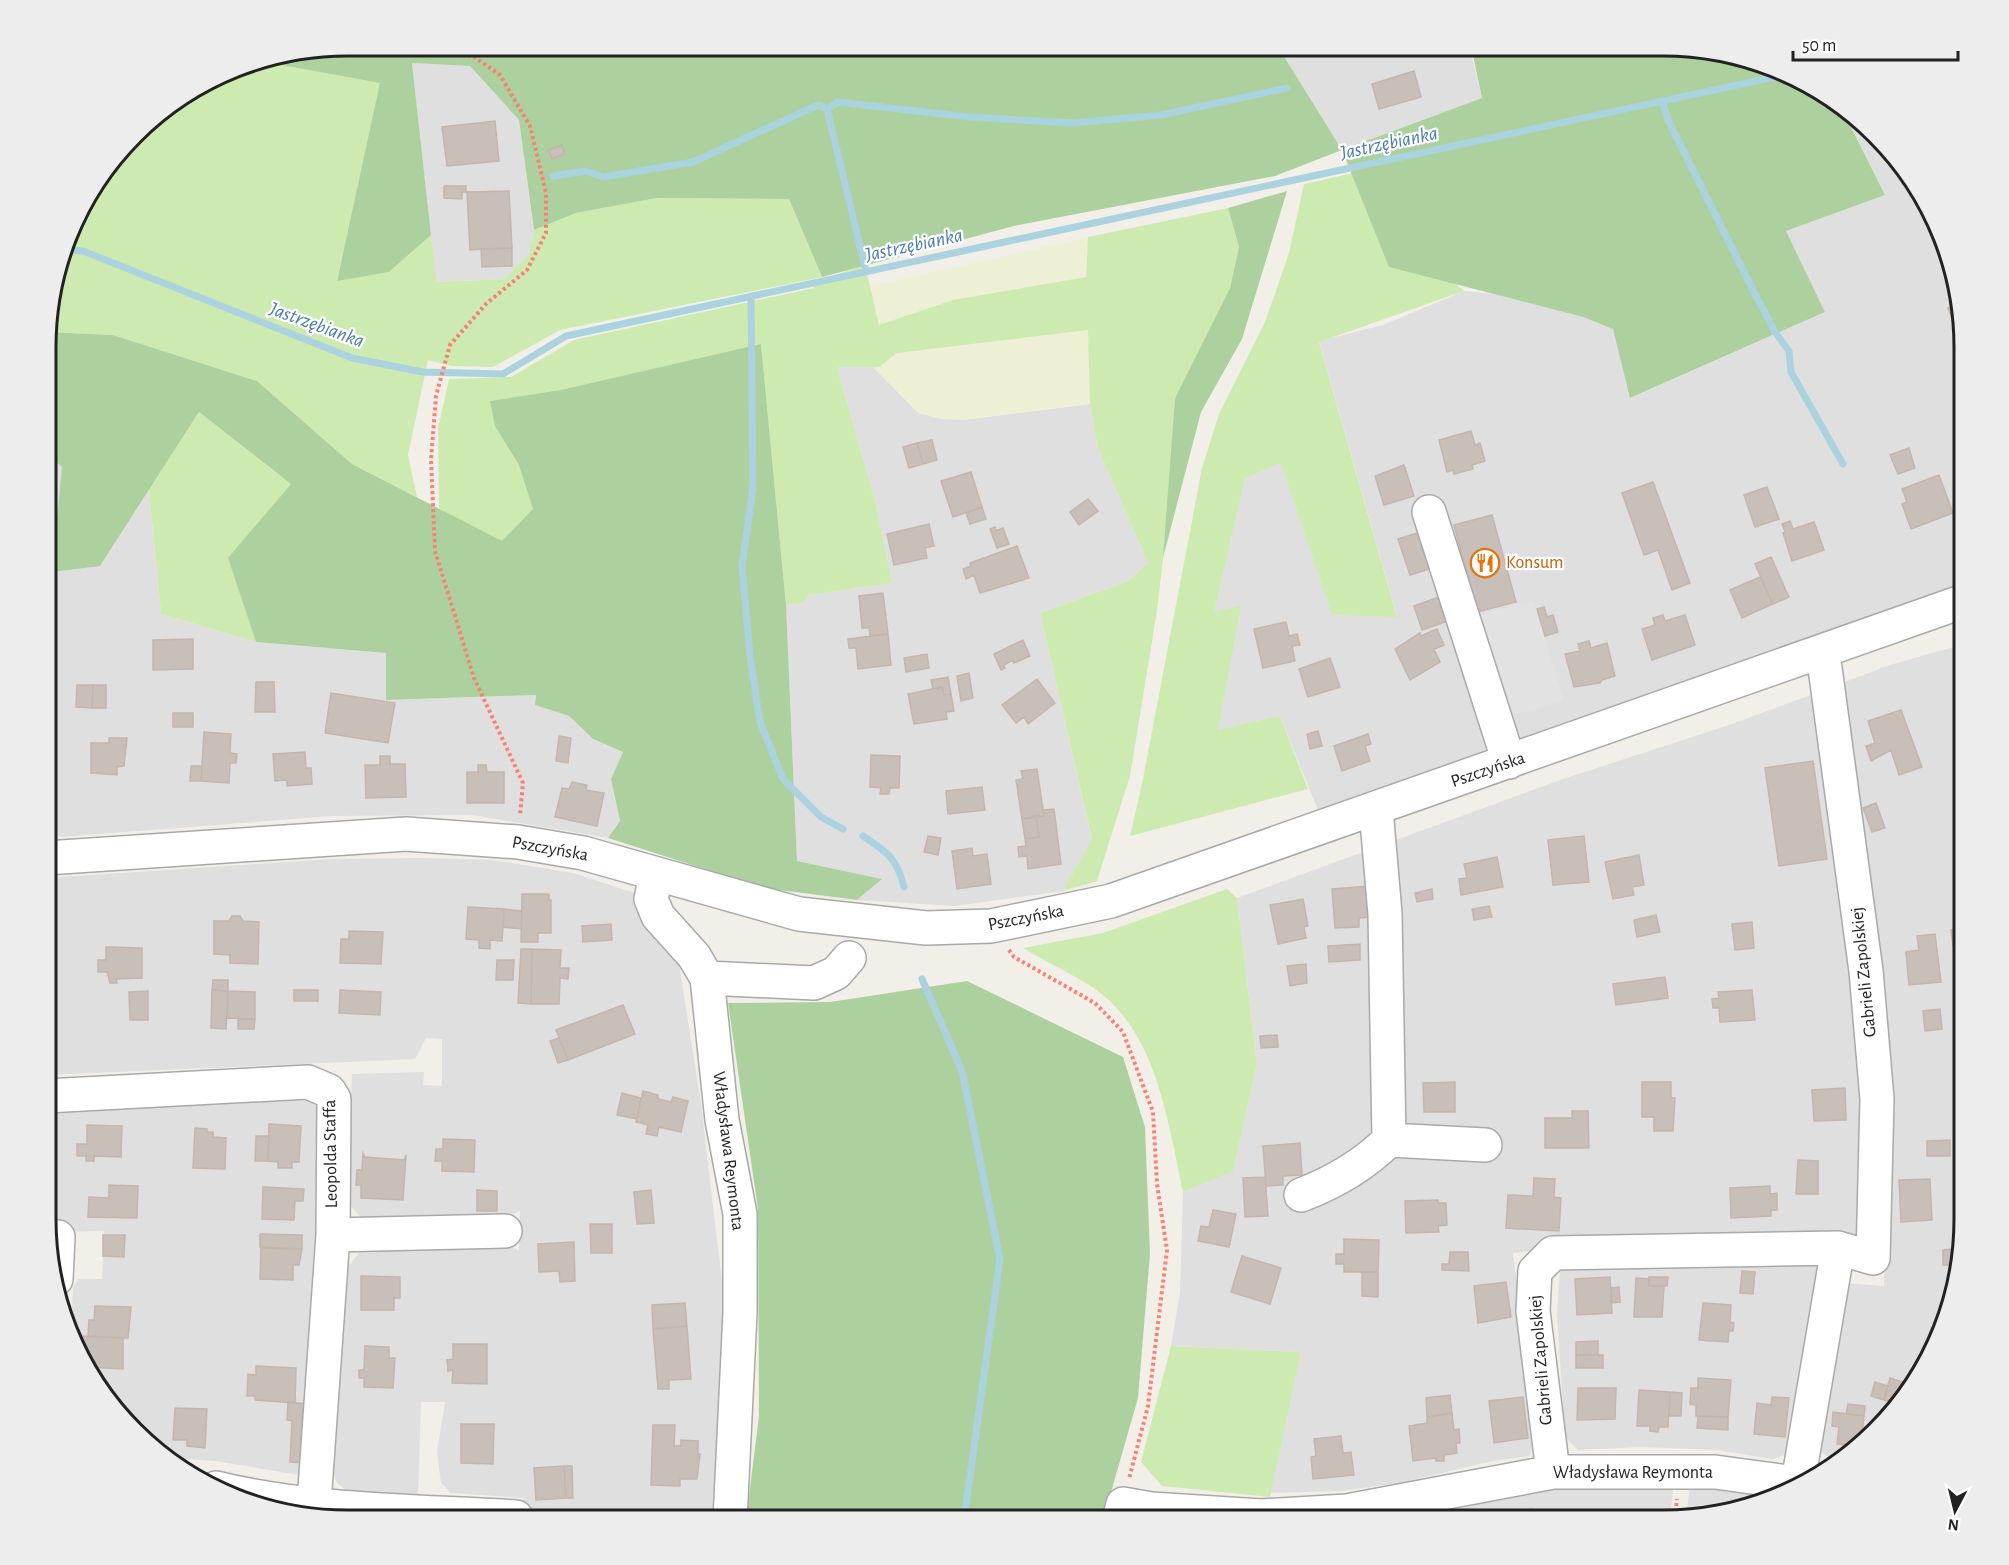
<svg xmlns="http://www.w3.org/2000/svg" width="2009" height="1565" font-family="'Alegreya Sans',sans-serif">
	<style>
		.residential { fill: #e0dfdf }
		.farmland { fill: #eef0d5 }
		.grass { fill: #cdebb0 }
		.forest { fill: #add19e }
		.parking { fill: #e2e2e2 }
		.lines { fill: none; stroke-linecap: round; stroke-linejoin: round }
		.stream { stroke: #aad3df; stroke-width: 7 }
		.building { fill: #c7bfb8; stroke: #c4b6ab; stroke-width: 1.5 }
		.minor-casing { stroke: #a9a9a9; stroke-width: 36 }
		.path { stroke: #fa8072; stroke-width: 4; stroke-dasharray: 3 3; stroke-linecap: butt }
		.minor { stroke: #fff; stroke-width: 33 }
		.labels { text-anchor: middle; dominant-baseline: central; stroke-width: 4.5; stroke-linejoin: round; paint-order: stroke }
		.food-label { font-size: 18px; fill: #c56008; stroke: #fff; text-anchor: start }
		.street-label { font-size: 18px; fill: #222; stroke: #fff }
		.water-label { font-size: 20px; font-style: italic; fill: #4a7aab; stroke: #fff }
		.rim { fill: none; stroke: #222; stroke-width: 3 }
	</style>
	<rect width="100%" height="100%" fill="#f2efe9"/>
	<path class="residential" d="M1277,45L1469,46L1482,98L1342,150Z
		M412,63L470,66L519,120L534,230L528,255L504,279L436,282Z
		M1841,107L1862,120L1933,213L1954,269L1964,346V583L1319,813L1280,716L1213,736L1204,620L1242,473L1285,458L1397,616L1319,341L1383,325L1464,291L1494,294L1583,317L1614,329L1631,398L1825,312L1786,231L1885,195Z
		M837,367H879L962,420L1090,404L1098,448L1148,563L1128,581L1040,613L1092,840L1063,891L955,906L857,900L882,879L797,861L786,605L804,603L808,595L891,583L874,497Z
		M47,454L62,466L100,566L149,490L161,614L256,642L386,653V700L536,695L535,705L569,716L593,739L623,752L611,779L620,821L608,838L472,815L333,816L47,838Z
		M1964,644L1963,1239L1941,1334L1889,1418L1837,1463L1821,1452L1823,1416L1844,1283L1884,1286L1889,1141L1834,686L1890,665Z
		M1822,691L1856,922L1867,1244L1568,1247L1513,1253L1523,1328L1534,1446L1529,1456L1493,1461L1399,1483L1341,1491L1268,1493L1301,1352L1171,1346L1180,1293L1183,1192L1233,1170L1257,1064L1237,898L1560,780L1729,725Z
		M421,858L493,860L573,873L638,894L677,951L701,1104L724,1299L725,1390L713,1520L524,1519L523,1498L451,1493L441,1483L437,1452L445,1402H421L418,1494L347,1491L337,1483L330,1461L342,1274L364,1247L504,1242L519,1251L520,1210L505,1221L370,1227L346,1201L352,1074L424,1072L423,1085L442,1086V1039L426,1038L415,1059L46,1075V878L331,859Z
		M309,1100L320,1110L308,1468L299,1475L215,1461L168,1458L147,1445L76,1352L71,1331L73,1288L78,1279H102L104,1231L53,1232L46,1239V1112Z
		M1825,1254L1790,1453L1773,1459L1717,1450L1642,1447L1578,1450L1565,1437L1557,1315L1560,1267Z
		M1691,1480L1778,1497L1686,1515Z
		M1674,1481L1670,1519L1663,1520H1415L1544,1488Z"/>
	<path class="farmland" d="M1088,237L1086,277L953,300L879,325L870,286Z
		M1089,330L1090,404L962,420L941,419L918,413L873,367L897,353Z"/>
	<path class="grass" d="M254,60L381,83L337,280L389,272L431,235L437,282L504,279L528,255L534,230L576,213L657,198L789,199L822,277L560,330L493,367L452,366L428,360L408,455L417,497L352,464L257,381L113,335L48,332V307L85,196L148,120Z
		M1386,166L1409,243L1464,291L1319,342L1397,617L1332,615L1281,463L1245,478L1214,612L1241,606L1218,730L1280,716L1308,789L1130,836L1142,784L1202,468L1219,414L1265,322L1289,253L1304,184Z
		M1228,208L1239,247L1230,288L1175,398L1167,524L1157,611L1130,776L1097,881L1063,891L1092,839L1040,613L1128,581L1148,563L1098,448L1090,404L1088,330L897,353L879,367H837L874,497L892,583L808,595L804,603L786,605L761,345L525,460L536,510L503,549L439,508L438,428L449,379L511,377L574,340L814,288L812,283L865,265L879,325L953,300L1086,277L1088,237Z
		M199,412L291,484L229,558L256,642L161,614L149,490Z
		M1227,889L1237,898L1257,1064L1233,1171L1183,1192C1168,1123 1157,1032 1095,989C1073,974 1046,962 1023,948L1103,933Z
		M1171,1346L1301,1352L1270,1497L1162,1486L1141,1462Z"/>
	<path class="forest" d="M346,45H1277L1342,150L1482,98L1471,46H1682L1778,68L1841,107L1885,195L1786,231L1825,312L1630,398L1613,329L1583,317L1389,267L1342,150L1275,176L1014,226L822,277L789,199L657,198L576,213L534,230L519,120L470,66L412,63L431,235L389,272L337,281L380,83L254,60Z
		M1287,191L1242,339L1201,412L1163,558L1175,398L1230,288L1239,247L1228,208Z
		M48,332L113,335L257,381L352,464L502,541L533,509L519,465L495,426L490,401L561,390L761,344L786,605L797,861L882,879L857,900L764,888L608,838L620,821L611,779L623,752L593,739L569,716L535,705L536,695L386,700V653L256,642L228,558L291,484L199,412L100,566L52,572L62,467L47,454Z
		M967,981L1123,1057L1145,1127L1150,1254L1138,1398L1103,1520H746L759,1416L758,1209L728,1003L830,1002Z"/>
	<path class="parking" d="M1534,602L1564,701L1505,717L1475,616Z"/>
	<g class="lines">
		<path class="stream" d="M1662,101L1668,120L1753,290L1775,332L1789,351L1791,372L1843,464
			M827,109L838,102L969,117L1073,123L1161,115L1287,88
			M827,109L866,271
			M553,176L586,171L603,177L693,162L818,105L827,109
			M67,250L83,251L352,358L423,372L503,374L566,336L1789,74
			M751,296L753,488L742,566L750,656L760,722L783,779L821,817L843,829
			M863,836C887,852 897,858 904,887
			M922,979L962,1071L1000,1259L964,1520"/>
	</g>
	<path class="building" d="M1414,71L1421,97L1379,109L1372,84Z
		M495,121L499,161L447,166L442,127Z
		M562,145L565,154L552,159L548,150Z
		M444,186H466V192H462V199L444,198Z
		M509,191L512,248L470,250L467,192Z
		M512,248V266L482,267L481,249Z
		M1958,304L1961,321L1954,324L1948,308Z
		M1471,431L1475,445L1480,443L1485,461L1472,465L1473,469L1454,474L1453,470L1447,472L1439,440Z
		M932,440L937,460L923,464L917,443Z
		M917,443L923,464L909,468L903,447Z
		M1909,448L1915,468L1898,474L1890,455Z
		M1404,465L1414,496L1384,505L1375,476Z
		M971,472L982,507L953,517L941,481Z
		M1939,475L1953,513L1911,529L1902,504L1907,502L1902,489Z
		M1653,482L1690,583L1672,590L1658,550L1644,555L1622,493Z
		M1767,487L1779,519L1755,527L1744,495Z
		M1088,499L1098,511L1079,525L1070,512Z
		M982,507L986,519L970,524L966,513Z
		M1492,515L1516,602L1477,612L1454,525Z
		M1790,521L1793,529L1814,522L1824,550L1792,561L1783,533L1785,532L1782,524Z
		M929,524L934,546L925,548L927,558L894,565L887,534Z
		M995,527L996,531L1003,528L1009,544L997,548L990,529Z
		M1427,530L1439,566L1410,575L1398,539Z
		M1017,546L1029,578L980,593L974,575L966,579L963,569L971,566L970,563Z
		M1771,557L1789,597L1773,604L1755,564Z
		M1760,577L1773,604L1742,618L1730,590Z
		M883,593L888,634L870,636L869,628H862L859,596Z
		M1439,597L1448,621L1422,630L1414,606Z
		M1544,607L1547,617L1553,615L1558,632L1545,636L1537,609Z
		M1663,615L1665,621L1685,615L1695,645L1652,660L1642,629L1655,625L1653,618Z
		M1286,622L1289,636L1297,634L1300,645L1292,646L1295,661L1263,668L1254,629Z
		M1437,629L1444,645L1434,649L1440,662L1410,680L1395,649L1420,633L1421,636Z
		M888,634L891,665L858,669L856,648H849L848,639Z
		M193,639V669L153,670V640Z
		M1023,640L1030,656L1014,663L1013,660L1004,665L1005,668L1001,670L994,654Z
		M1589,641L1591,648L1607,643L1615,676L1602,680L1600,683L1574,687L1565,654L1580,651L1578,644Z
		M927,654L929,668L906,672L904,658Z
		M1330,658L1340,687L1308,697L1299,669Z
		M969,673L973,698L961,701L957,676Z
		M948,677L951,694L944,695L942,687L933,689L931,680Z
		M1037,679L1055,703L1028,724L1024,717L1016,723L1002,705Z
		M256,682H274L275,712H255Z
		M77,685H93L92,708L76,707Z
		M93,685H106V708H92Z
		M942,687L944,695L951,694L954,711L946,712L947,719L914,724L908,694Z
		M331,693L395,703L388,743L325,733Z
		M47,710H55L54,743H47Z
		M1901,710L1922,767L1899,775L1891,750L1871,761L1866,746L1875,743L1868,721Z
		M173,713H193V727H173Z
		M1318,731L1322,746L1310,749L1307,734Z
		M204,732L231,734L230,753L237,754L236,763H230L229,783L201,781Z
		M1368,734L1371,744L1365,746L1370,761L1342,771L1334,746Z
		M559,736L571,738L568,763L556,761Z
		M109,738H127L124,766L117,767V775L91,773V743H109Z
		M305,752L306,768H311L312,784L287,786V780L275,781L273,754Z
		M871,755L900,756L899,788H890L889,794H880L881,788L870,787Z
		M380,756H390V764H405L406,797L366,798L365,765H380Z
		M1813,761L1827,859L1779,866L1765,768Z
		M478,765H486L487,772H504V803H467V772H478Z
		M191,766H202L201,781H190Z
		M1037,769L1044,816L1022,819L1016,780L1023,779L1021,771Z
		M572,782L587,785L586,790L604,793L597,826L555,817L562,788L569,789Z
		M982,787L985,810L948,814L946,791Z
		M1876,803L1885,828L1872,832L1863,808Z
		M1054,809L1061,864L1028,869L1027,856L1019,857L1018,847L1026,846L1025,839L1039,837L1036,816H1044L1043,810Z
		M1036,816L1039,837L1025,839L1022,819Z
		M928,836L941,838L938,855L924,852Z
		M1584,836L1589,882L1553,885L1548,840Z
		M972,848L973,856L987,854L991,884L957,889L952,851Z
		M1639,855L1644,885L1632,887L1634,895L1613,899L1605,862Z
		M1497,857L1503,887L1461,895L1459,879L1467,878L1464,864Z
		M1960,857H1964V893L1957,894L1955,862H1960Z
		M1369,886L1371,917L1359,918V927L1335,928L1332,889Z
		M1432,889L1433,899L1417,902L1415,893Z
		M522,894H549V900H551V933H538V942H521Z
		M1303,899L1308,926L1304,927L1306,938L1278,944L1270,905Z
		M1489,906L1492,917L1474,920L1472,909Z
		M468,907L504,909L502,941L490,940V949L479,948V940L466,939Z
		M504,909L522,911L521,929L503,927Z
		M1656,915L1660,932L1637,937L1634,920Z
		M232,916H240L243,921L259,922L258,964L230,963V955L214,954V921H229Z
		M1752,922L1754,948L1735,950L1732,924Z
		M611,924L612,940L583,942L582,926Z
		M1964,928V945L1953,946L1951,930Z
		M349,931L383,932L381,964L340,963L341,939H349Z
		M1935,934L1941,982L1909,985L1906,952L1919,950L1917,936Z
		M1360,944V960L1329,962L1328,946Z
		M106,947L142,948V978L116,979L117,983H110L107,972H98V960H106Z
		M521,949H532L531,1004L518,1003Z
		M532,949L561,950L560,968H569L568,979L560,978L559,1004H531Z
		M497,960H514L513,980H496Z
		M1306,964L1307,983L1290,986L1287,966Z
		M1665,977L1668,998L1616,1005L1613,984Z
		M213,980H228V991L212,990Z
		M212,990L228,991L226,1029L211,1028Z
		M294,990H318V1001H294Z
		M340,990L381,992L380,1015L339,1013Z
		M1752,990L1755,1020L1720,1022L1719,1008H1713L1712,999L1719,998L1718,992Z
		M148,991V1020H130L129,992Z
		M228,991L255,992V1019L227,1018Z
		M623,1005L635,1034L568,1060L556,1030Z
		M1940,1009L1942,1029L1925,1031L1923,1011Z
		M238,1019H255L254,1029H238Z
		M1277,1035L1278,1047L1261,1048L1260,1036Z
		M559,1038L568,1060L558,1063L550,1041Z
		M1455,1082V1112H1424L1423,1083Z
		M1642,1082H1671V1098H1675L1673,1131H1654V1117H1642Z
		M1845,1088L1846,1120L1814,1121L1812,1090Z
		M643,1091L658,1095V1099L671,1102L673,1097L688,1101L681,1132L659,1127L657,1136L646,1134L648,1125L636,1122Z
		M622,1093L641,1098L637,1119L617,1115Z
		M1572,1111H1588L1589,1148H1545V1118H1572Z
		M269,1124L301,1126L299,1162H292V1168H278V1162L268,1161Z
		M87,1125L122,1126L121,1157L94,1156V1161H86V1156H77V1144H87Z
		M195,1128L207,1129V1132H213V1137L226,1138L225,1169L193,1168Z
		M256,1136H269L268,1161H255Z
		M443,1139L475,1140L474,1172L442,1171V1161H435L436,1149H443Z
		M1950,1140V1156H1927V1141Z
		M1300,1143L1302,1175L1283,1176V1185L1266,1186L1263,1146Z
		M363,1153L365,1157L404,1160L406,1155L403,1200L361,1198V1185H356L357,1170H362Z
		M1798,1160L1818,1161V1194H1796Z
		M1265,1177L1268,1216L1245,1217L1243,1178Z
		M1534,1178L1555,1179L1554,1197L1561,1198L1559,1231L1506,1228L1508,1195L1533,1196Z
		M1930,1179L1932,1220L1901,1222L1899,1180Z
		M109,1185L138,1186L137,1218L88,1217L89,1197L109,1198Z
		M1770,1186V1194L1777,1193V1210H1771V1216L1731,1218L1730,1188Z
		M263,1187L304,1189L303,1201H295L294,1220L262,1219Z
		M477,1190L497,1191V1211H477Z
		M651,1190L654,1223L637,1224L634,1192Z
		M1438,1200V1203H1446L1447,1225L1438,1226L1439,1232L1406,1233L1405,1201Z
		M1213,1210L1236,1214L1229,1247L1198,1241L1201,1226L1209,1227Z
		M590,1224H612V1253H591Z
		M260,1234L302,1235V1249L260,1247Z
		M103,1235H125L124,1257L103,1256Z
		M1344,1239L1379,1240L1378,1272H1344V1264H1336V1254H1344Z
		M574,1242L575,1281L560,1282L559,1271L539,1272L538,1244Z
		M261,1248L302,1249L299,1265H293V1280L260,1279Z
		M1955,1249V1265H1943V1250Z
		M1450,1252H1468L1469,1271L1442,1270V1264H1449Z
		M1242,1256L1281,1268L1270,1304L1231,1292Z
		M1742,1271L1755,1272L1753,1294L1740,1293Z
		M1362,1272H1378V1297L1362,1296Z
		M361,1276L400,1277V1298H394V1310H361Z
		M1610,1277L1612,1313L1577,1315L1575,1279Z
		M1649,1277H1668L1667,1286H1649Z
		M1636,1278L1649,1279V1286H1664L1662,1317H1634Z
		M1506,1282L1511,1317L1478,1323L1474,1286Z
		M1619,1287L1620,1302L1612,1303L1611,1288Z
		M685,1303L687,1326L653,1329L652,1305Z
		M1703,1303L1731,1305L1730,1322L1734,1323L1733,1331H1729L1728,1342L1699,1340Z
		M95,1306L131,1307L128,1338L88,1336L89,1320H94Z
		M687,1326L691,1379L669,1380V1389H658L653,1329Z
		M83,1336L123,1338V1369L88,1367L87,1353H82Z
		M1598,1341V1355H1576V1342Z
		M453,1344H487V1384L452,1383L453,1370L448,1371L447,1360L453,1359Z
		M365,1346L389,1347V1358H395L393,1388L364,1387V1378H359V1370H364Z
		M1576,1355H1603V1368H1576Z
		M256,1366L296,1368L295,1403L255,1400V1396H247L248,1374L256,1375Z
		M1698,1378L1731,1380L1728,1417L1696,1416V1405L1690,1404L1691,1388H1698Z
		M1890,1378L1903,1382L1896,1404L1884,1400Z
		M1875,1382L1888,1386L1884,1400L1871,1396Z
		M1578,1388H1616L1615,1419L1577,1420Z
		M1639,1390L1670,1392L1668,1427H1659L1658,1432L1650,1431V1426H1637Z
		M1670,1392L1682,1393L1681,1416H1669Z
		M1450,1395L1452,1413L1427,1417L1426,1398Z
		M1523,1397L1528,1438L1494,1443L1489,1401Z
		M1772,1397L1789,1398L1785,1437L1754,1434L1757,1403L1771,1405Z
		M288,1402L308,1404L305,1463L290,1462L292,1421L287,1420Z
		M1848,1404L1865,1406L1864,1416L1846,1414Z
		M175,1408L207,1409L205,1448L187,1446V1440H173Z
		M1833,1412L1864,1416L1861,1442L1856,1446L1837,1444L1839,1427L1832,1426Z
		M1452,1413L1454,1430L1459,1429L1460,1443H1456L1457,1453L1444,1455V1461H1436V1458L1413,1461L1409,1426L1427,1423V1417Z
		M1698,1416L1728,1417V1430L1697,1428Z
		M461,1424H494L493,1464L461,1463Z
		M653,1425H675L674,1446H681V1440L698,1441V1454H700L697,1479H680V1486L651,1485Z
		M1341,1436L1343,1453L1351,1452L1354,1475L1313,1479L1311,1457L1316,1456L1314,1439Z
		M564,1466L566,1498L536,1500L534,1468Z
		M564,1466H572L573,1498H566Z
		M1532,1509L1534,1520H1503V1514Z
		M1602,1511V1520H1567L1566,1513Z"/>
	<g class="lines">
		<g class="minor-casing">
			<path id="minor" d="M1429,512L1509,762
				M46,858L406,834L518,842L583,853L799,914L926,928L991,926L1111,901L1964,601
				M656,874L651,899L658,916L694,956L707,978L722,1120L740,1214V1313L730,1520
				M707,978L814,983L836,973L849,958
				M46,1096L308,1082L329,1091L334,1099L333,1235L314,1503
				M1389,1140L1485,1145
				M1301,1195C1335,1182 1363,1166 1389,1140L1385,914L1376,809
				M333,1235L505,1231
				M56,1279L58,1237
				M1553,1472L1533,1311L1535,1271L1553,1253L1838,1248L1873,1258L1877,1099L1866,971L1825,668L1820,652
				M1798,1482L1838,1248
				M216,1488C308,1511 421,1511 516,1517
				M1119,1520L1123,1504L1151,1509L1261,1516L1347,1511L1553,1472H1715L1803,1484"/>
		</g>
		<path class="path" d="M409,45L414,51
			M336,47L473,56L500,75L530,126L546,193V233L527,270L486,304L450,345L436,396L431,460L435,551L474,678L523,783L520,815
			M1009,950L1014,957L1095,1003L1123,1032L1153,1112L1157,1184L1167,1250L1148,1406L1129,1479
			M1675,1518L1677,1499"/>
		<use href="#minor" class="minor"/>
	</g>
	<defs>
		<g id="restaurant-ring" transform="scale(1.5)"><circle r="9.5" fill="#fff" stroke="#e8710a" stroke-width="1.5"/><path d="M-5-6h1v4h1v-4h1v4h1v-4h1v5L-1.5 .5V6h-2V.5L-5-1ZM5-6V6H3V1.5H1.5Q1.5-4 5-6Z" fill="#e8710a"/></g>
	</defs>
	<g fill-rule="evenodd">
		<use href="#restaurant-ring" x="1485" y="563"/>
	</g>
	<g class="labels">
		<g class="food-label">
			<text x="1506" y="563">Konsum</text>
		</g>
		<g class="street-label">
			<text transform="translate(1488 770) rotate(-19)">Pszczyńska</text>
			<text transform="translate(550 849) rotate(10)">Pszczyńska</text>
			<text transform="translate(1026 918) rotate(-11)">Pszczyńska</text>
			<text transform="translate(1864 972) rotate(-96)">Gabrieli Zapolskiej</text>
			<text transform="translate(728 1151) rotate(83)">Władysława Reymonta</text>
			<text transform="translate(331 1154) rotate(-91)">Leopolda Staffa</text>
			<text transform="translate(1541 1360) rotate(-95)">Gabrieli Zapolskiej</text>
			<text x="1633" y="1473">Władysława Reymonta</text>
		</g>
		<g class="water-label">
			<text transform="translate(1389 143) rotate(-12)">Jastrzębianka</text>
			<text transform="translate(914 245) rotate(-12)">Jastrzębianka</text>
			<text transform="translate(317 325) rotate(20)">Jastrzębianka</text>
		</g>
	</g>
	<path d="M0 0H2009V1565H0ZM347 56H1663A291 291 0 0 1 1954 347V1219A291 291 0 0 1 1663 1510H347A291 291 0 0 1 56 1219V347A291 291 0 0 1 347 56Z" fill="#ededed" fill-rule="evenodd"/>
	<path class="rim" d="M347 56H1663A291 291 0 0 1 1954 347V1219A291 291 0 0 1 1663 1510H347A291 291 0 0 1 56 1219V347A291 291 0 0 1 347 56Z"/>
	<g transform="translate(1955 1511) rotate(187)" stroke="#ffffff" stroke-width="4.5" paint-order="stroke">
	<path d="M0-4.5L10 22L0 15L-10 22Z" fill="#222222"/>
	<text y="-9" font-size="16" font-weight="bold" text-anchor="middle" fill="#222222">N</text>
	</g>
	<path d="M1793 51v9h165v-9" fill="none" stroke="#222222" stroke-width="3"/>
	<text x="1802" y="51" font-size="18" fill="#222222" stroke="#ffffff" stroke-width="4.5" paint-order="stroke">50 m</text>
</svg>
